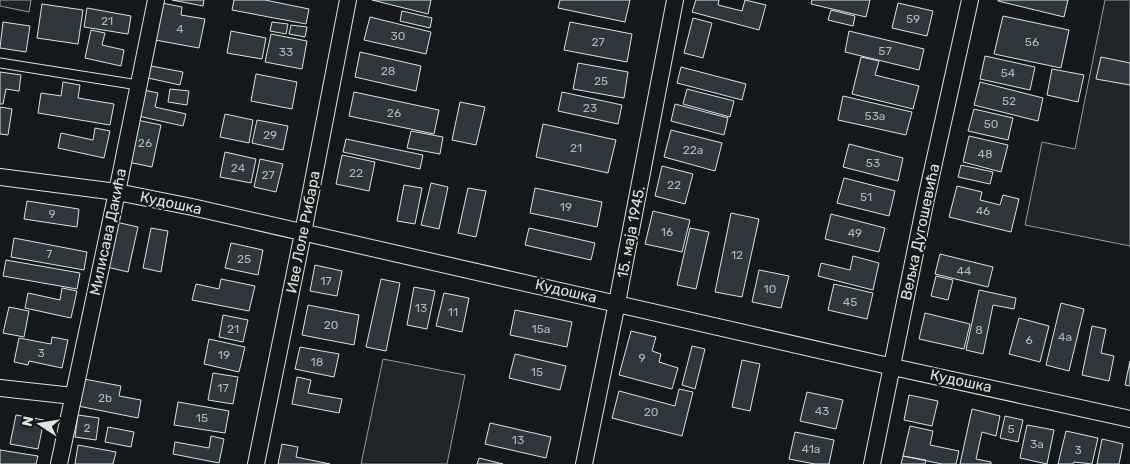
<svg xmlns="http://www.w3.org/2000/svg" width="1130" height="464" font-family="Rubik,sans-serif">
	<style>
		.green { fill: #202428; stroke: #939e99 }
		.building { fill: #2c363c; stroke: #d8e6dc }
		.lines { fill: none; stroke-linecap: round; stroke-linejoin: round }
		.lane-casing { stroke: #d8e6dc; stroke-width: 11 }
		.street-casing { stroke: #d8e6dc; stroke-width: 18 }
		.lane { stroke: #14181c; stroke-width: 9 }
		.street { stroke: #14181c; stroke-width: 16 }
		.labels { text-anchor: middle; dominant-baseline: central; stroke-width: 4; stroke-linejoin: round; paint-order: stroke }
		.number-label { font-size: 12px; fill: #adbab4 }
		.street-label { font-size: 15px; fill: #d8e6dc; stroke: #14181c }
	</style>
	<rect width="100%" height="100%" fill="#14181c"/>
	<path class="green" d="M0,0H31L29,12L0,6Z
		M1105,0H1130V246L1025,225L1042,142L1075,149Z
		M383,359L465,375L447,464H361Z"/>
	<path class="building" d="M172,0H204L203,6Z
		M234,0H265L309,9L306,24L232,10Z
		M372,0H431L428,14Z
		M560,0H630L625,22L558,8Z
		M696,0H719L718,5L742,11L745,0L766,5L759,30L692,12Z
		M812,0H870L866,17L811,4Z
		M998,0H1068L1064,17L998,1Z
		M162,3L182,7L181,15L205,19L199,48L155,40Z
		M898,3L933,11L927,36L892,28Z
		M42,4L83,10L78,44L37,38Z
		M87,8L131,16L128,34L84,27Z
		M831,10L855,16L853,26L828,20Z
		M402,11L432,18L430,28L400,21Z
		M1003,16L1069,30L1061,68L994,54Z
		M370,17L431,32L426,54L364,40Z
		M693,18L712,23L703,58L684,53Z
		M3,22L30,26L26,52L0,48Z
		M272,22L288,24L286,34L270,31Z
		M570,22L632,34L627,62L564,50Z
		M291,25L307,27L305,37L289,34Z
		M91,30L105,33L102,45L124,50L121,66L85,58Z
		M231,31L266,38L262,59L227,53Z
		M849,31L924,49L919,70L845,52Z
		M271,34L307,41L302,69L265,62Z
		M360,52L421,66L416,91L355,77Z
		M985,56L1035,67L1030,90L980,79Z
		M861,57L879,61L875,75L919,86L913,109L852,94Z
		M1101,57L1130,63V85L1096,79Z
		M578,63L628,72L624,98L573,89Z
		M151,66L183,72L180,85L148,78Z
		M681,67L746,84L742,100L677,83Z
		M1052,69L1084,75L1078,102L1047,95Z
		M0,72L21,75L19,91L6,89L3,104H0Z
		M256,74L297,82L292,109L251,101Z
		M63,82L80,85L78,98L114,104L110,125L38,113L41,93L61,96Z
		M980,82L1043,98L1038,121L974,105Z
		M170,89L189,91L187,105L168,102Z
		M687,89L734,101L730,117L683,104Z
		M144,90L158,93L155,107L186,114L183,126L138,116Z
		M354,92L439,110L434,134L349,116Z
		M562,92L622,105L618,124L558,111Z
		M843,96L912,112L906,135L838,120Z
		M460,102L485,107L476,145L452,140Z
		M675,104L728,118L724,135L671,121Z
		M0,107L12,109L8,135L0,134Z
		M974,109L1013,118L1008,140L968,131Z
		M225,114L253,120L249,143L220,137Z
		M137,120L161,125L152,167L128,162Z
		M257,120L288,126L283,150L252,143Z
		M543,124L616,140L608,173L536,157Z
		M95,128L110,131L104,158L58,148L61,133L93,140Z
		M671,130L722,143L715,171L664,157Z
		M411,131L443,137L440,154L407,148Z
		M969,136L1008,145L1001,172L963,162Z
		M346,139L423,155L420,169L343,152Z
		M849,144L903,158L898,181L843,167Z
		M225,152L256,159L251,183L220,177Z
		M342,155L375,162L369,191L336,184Z
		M260,159L283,164L276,192L254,187Z
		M961,165L993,172L990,184L958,177Z
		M662,166L693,174L685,204L655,196Z
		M844,178L895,191L889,216L837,203Z
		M431,183L448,187L439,229L421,225Z
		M404,185L422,188L415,224L397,221Z
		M957,186L982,192L980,200L1000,205L1003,195L1019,199L1011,232L949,217Z
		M468,188L486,191L476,237L458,233Z
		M535,188L602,202L597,227L530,213Z
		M27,201L79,209L77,227L24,219Z
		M653,211L690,220L682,252L645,244Z
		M731,213L759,219L742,297L715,292Z
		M831,214L885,228L879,252L825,239Z
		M116,222L138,227L128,272L107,267Z
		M151,228L168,231L161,272L143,268Z
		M529,228L595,243L591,260L525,245Z
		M690,228L709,232L696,289L677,285Z
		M14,238L87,252L84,270L11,257Z
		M231,243L263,250L258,275L225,268Z
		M940,254L993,267L988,287L935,274Z
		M853,256L879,263L873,290L818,276L821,263L850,270Z
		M6,260L80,273L77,289L3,276Z
		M315,265L342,271L337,296L310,291Z
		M759,270L789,276L781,308L752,302Z
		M936,276L953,280L948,300L931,296Z
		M221,279L255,286L249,311L192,300L196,284L219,289Z
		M381,279L400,283L386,351L366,347Z
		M834,284L873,293L867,319L828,310Z
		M414,287L435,291L427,329L407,325Z
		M62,288L77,291L71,318L25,308L28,293L60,300Z
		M979,290L1016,298L1014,309L993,305L983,354L966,350Z
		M444,293L469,298L462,332L436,326Z
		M1061,303L1084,309L1069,371L1046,365Z
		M308,305L359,315L354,345L302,335Z
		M9,307L29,311L24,337L3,333Z
		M515,310L572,322L567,347L510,335Z
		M925,313L970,324L964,349L919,339Z
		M223,315L248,320L243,342L219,337Z
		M1019,318L1049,326L1040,362L1009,354Z
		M1092,326L1106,329L1101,353L1114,356L1109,381L1082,375Z
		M631,331L656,337L652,351L661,354L659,362L678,368L672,389L619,375Z
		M52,337L68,340L62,368L29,361L28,365L14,362L19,338L51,344Z
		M209,339L245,347L239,372L204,364Z
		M692,346L705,349L695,389L682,385Z
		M300,347L339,354L334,377L295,369Z
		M515,354L566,366L560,390L509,378Z
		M742,360L760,364L750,411L732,407Z
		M1130,361V386L1125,385Z
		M213,373L238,377L233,404L208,400Z
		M297,377L311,380L308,393L342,399L339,413L292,404Z
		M84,379L121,386L119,396L141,400L138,418L78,406Z
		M679,389L693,392L682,436L612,418L619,391L675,406Z
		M807,392L843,400L836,429L800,421Z
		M909,395L938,401L932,426L904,420Z
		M178,402L229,411L225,433L174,425Z
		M972,409L1000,416L996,436L982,432L976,459L991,462V464H960Z
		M16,415L44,420L38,449L10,444Z
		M78,415L99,418L96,440L75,437Z
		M1005,416L1023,420L1018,442L1000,438Z
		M490,423L551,437L546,458L485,444Z
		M1027,425L1054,430L1047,464L1020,458Z
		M910,426L933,431L930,445L959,451L956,464H942L903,456Z
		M108,427L134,432L131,447L105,442Z
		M1066,431L1098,438L1092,464L1074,462L1073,464H1058Z
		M795,432L834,440L829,464H815L789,459Z
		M211,436L224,439L219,463L173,454L175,442L209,448Z
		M1102,439L1123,444L1119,464H1097Z
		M282,444L298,447L296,457L330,464H278Z
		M78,445L116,452L113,464H75Z
		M0,450L38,456L36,464H0Z
		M903,456L926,460L925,464H901Z
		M479,458L503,464H477Z"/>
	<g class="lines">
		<g class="lane-casing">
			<path id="lane" d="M0,63L138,85"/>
		</g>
		<g class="street-casing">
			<path id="street" d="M0,177L117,192L192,207L893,367L1130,419
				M0,388L73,396
				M59,464L117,192L156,0
				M256,464L303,233L348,0
				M584,464L617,303L675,0
				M872,464L926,199L970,0"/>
		</g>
		<use href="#lane" class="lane"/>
		<use href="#street" class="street"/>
	</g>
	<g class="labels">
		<g class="number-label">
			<text x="913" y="19">59</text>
			<text x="107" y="21">21</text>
			<text x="180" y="29">4</text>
			<text x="398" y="36">30</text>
			<text x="598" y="42">27</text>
			<text x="1032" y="42">56</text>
			<text x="885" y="51">57</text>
			<text x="286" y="52">33</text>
			<text x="388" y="71">28</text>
			<text x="1008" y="73">54</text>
			<text x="601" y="81">25</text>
			<text x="1009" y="101">52</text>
			<text x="590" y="108">23</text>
			<text x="394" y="113">26</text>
			<text x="875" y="116">53a</text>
			<text x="991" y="124">50</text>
			<text x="270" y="135">29</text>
			<text x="145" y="143">26</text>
			<text x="576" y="148">21</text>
			<text x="693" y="150">22a</text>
			<text x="985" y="154">48</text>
			<text x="873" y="163">53</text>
			<text x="238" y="168">24</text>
			<text x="356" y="173">22</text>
			<text x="268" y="175">27</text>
			<text x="674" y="185">22</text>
			<text x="866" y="197">51</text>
			<text x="566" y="207">19</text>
			<text x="983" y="211">46</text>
			<text x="52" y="214">9</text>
			<text x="667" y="232">16</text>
			<text x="855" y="233">49</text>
			<text x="49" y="254">7</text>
			<text x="737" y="255">12</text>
			<text x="244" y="259">25</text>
			<text x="964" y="271">44</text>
			<text x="326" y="281">17</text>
			<text x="770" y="289">10</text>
			<text x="850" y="302">45</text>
			<text x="421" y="308">13</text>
			<text x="453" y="312">11</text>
			<text x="331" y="325">20</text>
			<text x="233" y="329">21</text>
			<text x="541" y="329">15a</text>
			<text x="979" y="330">8</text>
			<text x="1065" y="337">4a</text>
			<text x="1029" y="340">6</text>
			<text x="41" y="353">3</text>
			<text x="224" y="355">19</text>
			<text x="642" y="358">9</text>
			<text x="317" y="362">18</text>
			<text x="537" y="372">15</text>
			<text x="223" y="388">17</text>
			<text x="105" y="398">2b</text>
			<text x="822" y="411">43</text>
			<text x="651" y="412">20</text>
			<text x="202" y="418">15</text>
			<text x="87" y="428">2</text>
			<text x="1011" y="429">5</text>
			<text x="518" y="440">13</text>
			<text x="1037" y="444">3a</text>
			<text x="811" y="449">41a</text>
			<text x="1078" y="450">3</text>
		</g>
		<g class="street-label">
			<text transform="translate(171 203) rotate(12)">Кудошка</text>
			<text transform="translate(108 232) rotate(-78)">Милисава Дакића</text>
			<text transform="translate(303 232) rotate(-79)">Иве Лоле Рибара</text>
			<text transform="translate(631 232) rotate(-79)">15. маја 1945.</text>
			<text transform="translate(920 232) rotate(-78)">Вељка Дугошевића</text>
			<text transform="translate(566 291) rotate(13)">Кудошка</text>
			<text transform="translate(961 381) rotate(12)">Кудошка</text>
		</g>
	</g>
	<g transform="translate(40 424) rotate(282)" stroke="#14181c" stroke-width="4" paint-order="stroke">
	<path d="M0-4L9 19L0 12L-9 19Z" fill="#d8e6dc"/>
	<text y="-8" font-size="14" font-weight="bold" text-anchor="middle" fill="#d8e6dc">N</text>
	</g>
</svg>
